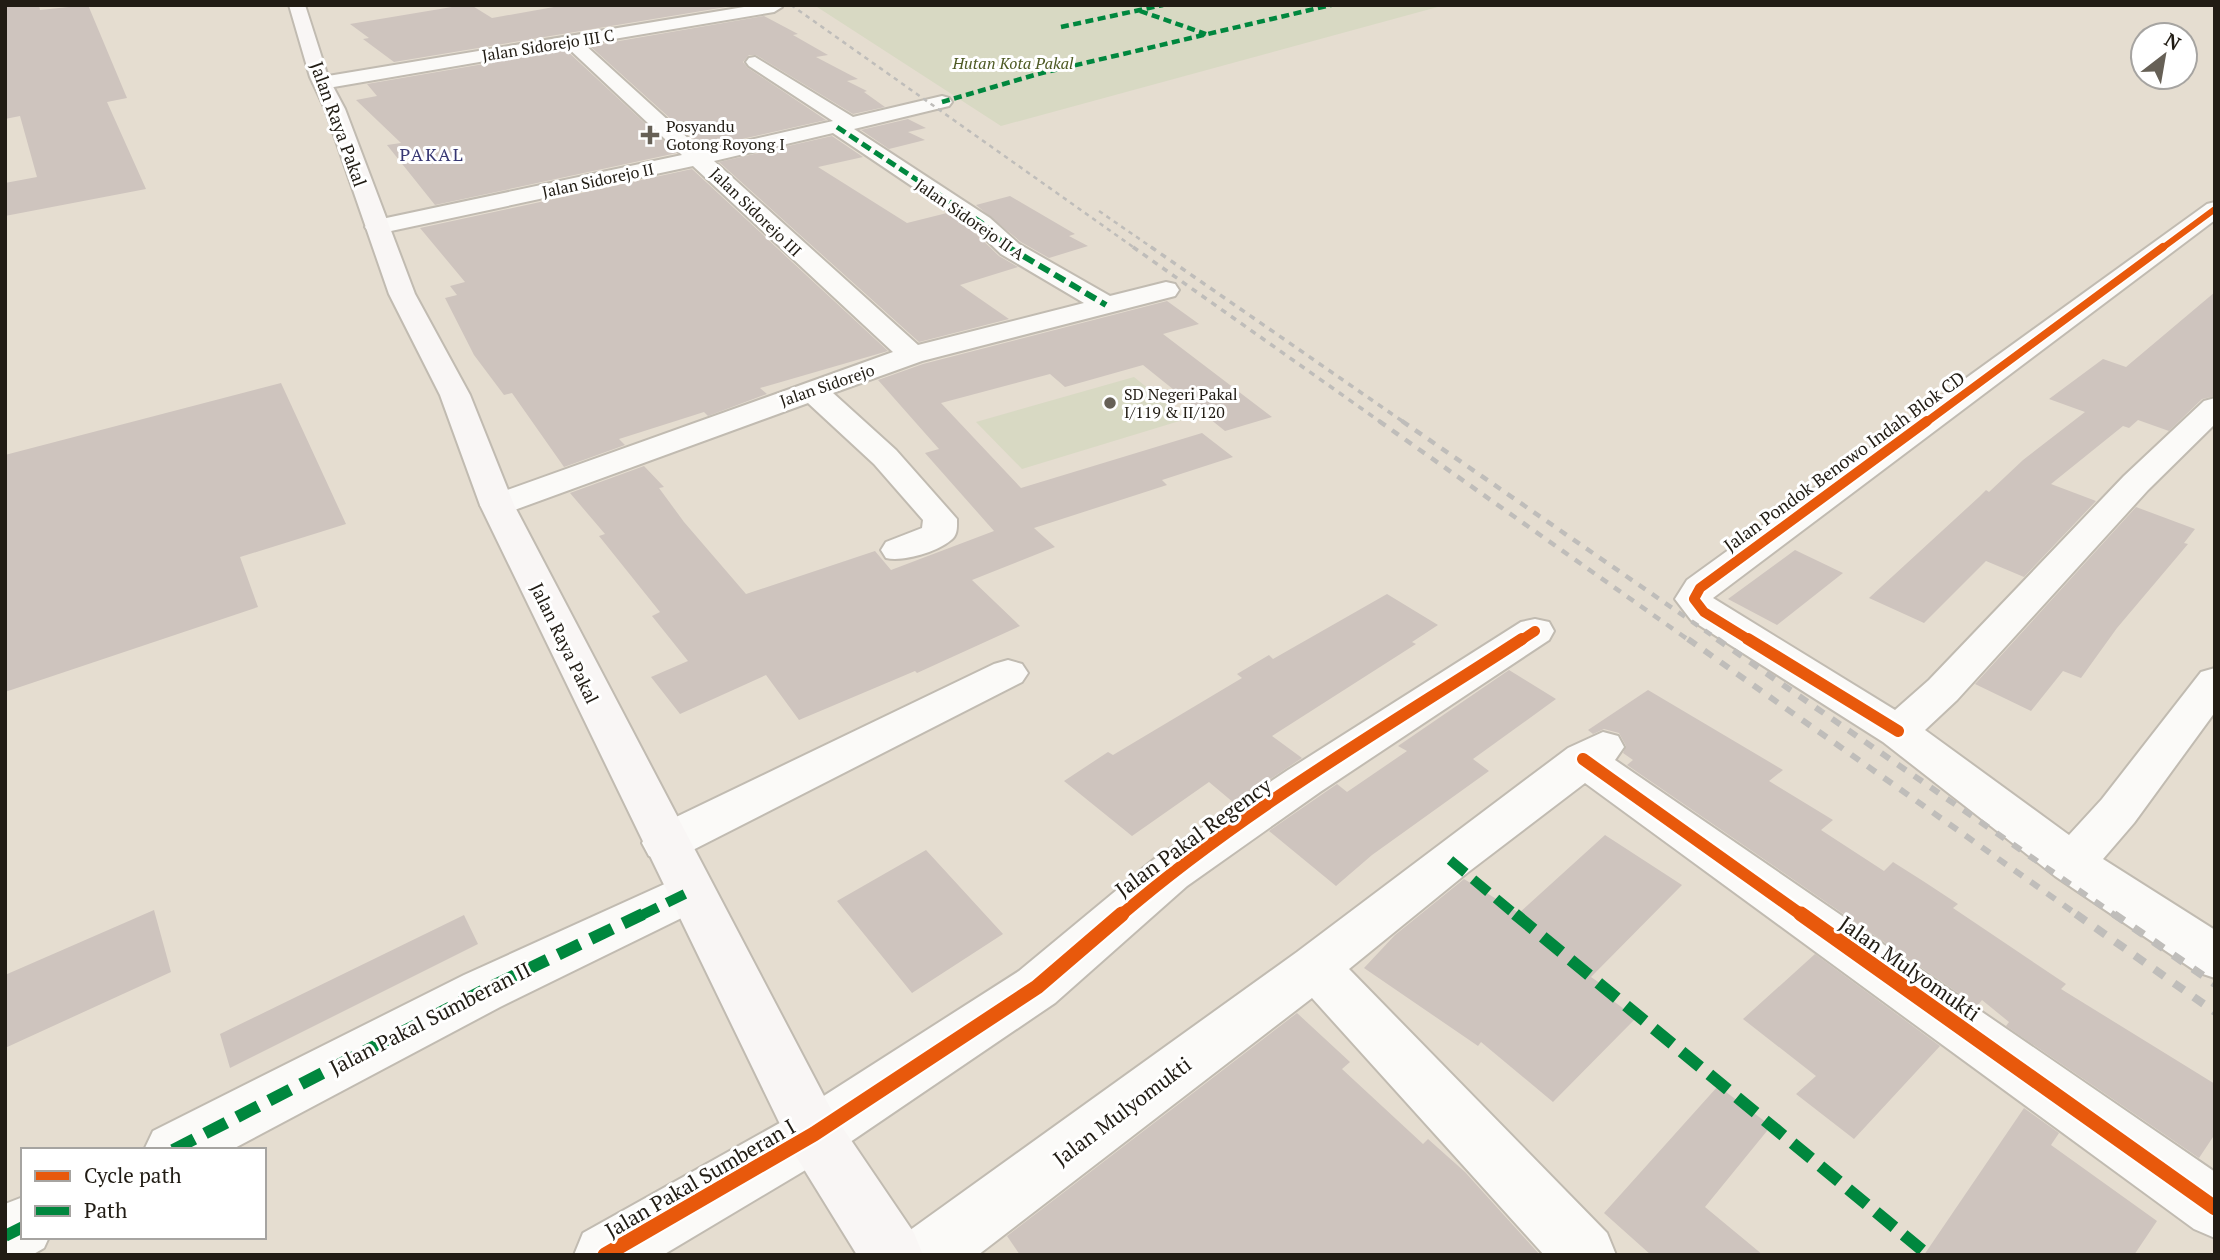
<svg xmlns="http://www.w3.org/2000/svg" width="2220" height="1260" font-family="'PT Serif',serif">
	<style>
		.green { fill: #d8d9c3 }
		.building { fill: #cec4be }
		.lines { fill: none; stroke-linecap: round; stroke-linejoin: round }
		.minor-casing { stroke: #c1bbb1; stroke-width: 4 }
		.secondary-casing { stroke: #c1bbb1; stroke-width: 4 }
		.minor { fill: #fbfaf8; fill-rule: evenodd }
		.secondary { fill: #f9f6f5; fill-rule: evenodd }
		.rail-far4 { stroke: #bfbdba; stroke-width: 2.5; stroke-dasharray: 4.5 4.5; stroke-linecap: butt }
		.rail-far3 { stroke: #bfbdba; stroke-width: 3.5; stroke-dasharray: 6 6; stroke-linecap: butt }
		.rail-far2 { stroke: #bfbdba; stroke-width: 4.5; stroke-dasharray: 8 8; stroke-linecap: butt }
		.rail-far1 { stroke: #bfbdba; stroke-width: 6; stroke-dasharray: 10 10; stroke-linecap: butt }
		.rail { stroke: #bfbdba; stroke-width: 8; stroke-dasharray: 12 12; stroke-linecap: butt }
		.quiet-far4 { stroke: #00873e; stroke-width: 4.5; stroke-dasharray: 8 4.5; stroke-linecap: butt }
		.quiet-far3 { stroke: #00873e; stroke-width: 5; stroke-dasharray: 10 5; stroke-linecap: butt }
		.quiet-far2 { stroke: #00873e; stroke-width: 6; stroke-dasharray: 12 6; stroke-linecap: butt }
		.quiet-far1 { stroke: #00873e; stroke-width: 10; stroke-dasharray: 20 10; stroke-linecap: butt }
		.quiet { stroke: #00873e; stroke-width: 12; stroke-dasharray: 24 12; stroke-linecap: butt }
		.cycleway-far4-casing { stroke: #fff; stroke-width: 9 }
		.cycleway-far3-casing { stroke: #fff; stroke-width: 11 }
		.cycleway-far2-casing { stroke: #fff; stroke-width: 14 }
		.cycleway-far1-casing { stroke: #fff; stroke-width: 17 }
		.cycleway-casing { stroke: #fff; stroke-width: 19 }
		.cycleway-far4 { stroke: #e8590c; stroke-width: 6 }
		.cycleway-far3 { stroke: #e8590c; stroke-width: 8 }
		.cycleway-far2 { stroke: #e8590c; stroke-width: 10 }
		.cycleway-far1 { stroke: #e8590c; stroke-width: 12 }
		.cycleway { stroke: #e8590c; stroke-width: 15 }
		.poi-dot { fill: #666056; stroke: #fff; stroke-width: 2.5 }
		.labels { text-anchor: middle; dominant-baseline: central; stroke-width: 6; stroke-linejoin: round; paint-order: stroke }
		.far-street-label { font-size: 16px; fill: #211c14; stroke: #fff }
		.far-park-label { font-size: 16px; font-style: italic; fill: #4e5a24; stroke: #fff }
		.far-poi-label { font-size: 16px; fill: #211c14; stroke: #fff; text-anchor: start }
		.street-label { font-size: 18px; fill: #211c14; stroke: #fff }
		.far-quarter-label { font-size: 18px; letter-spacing: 2px; fill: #373773; stroke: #fff }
		.near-street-label { font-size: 21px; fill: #211c14; stroke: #fff }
	</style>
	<rect width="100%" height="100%" fill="#e5ddd0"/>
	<path class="green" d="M814,5H1445L1001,126Z
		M1134,377L1186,419L1022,469L976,422Z"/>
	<path class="building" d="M5,5H39L40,10L88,5L127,98L107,102L146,189L5,216V183L37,177L20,116L5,119Z
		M464,5H471L492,18L565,5L726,7L394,62L363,39L369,38L350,24Z
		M764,16L798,34L793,35L828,55L816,57L858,79L847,81L867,91L864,92L885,107L853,114L756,55H749L743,62L748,68L826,120L703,148L590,46Z
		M566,50L677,153L435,205L387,145L401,143L356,100L377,96L367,84Z
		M908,119L926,128L908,132L925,140L889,149L861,130Z
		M832,136L863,157L818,167L907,223L947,213L972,230L999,256L1018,267L960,285L1009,319L919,342L719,162Z
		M692,169L888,351L760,388L767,394L708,416L704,412L619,439L625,445L564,467L512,393L504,395L474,355L445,298L457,295L450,286L465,282L420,228Z
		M1010,196L1075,234L1069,236L1088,246L1049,258L1021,242L976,205Z
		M2215,292V396L2202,399L2169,431L2138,420L2129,428L2123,426L2051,484L2096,501L2024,577L1986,561L1924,623L1869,598L1979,497L1986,490L1989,492L2023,460L2085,412L2049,399L2103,359L2126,367Z
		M1167,301L1199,324L1163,334L1272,417L1225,431L1143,365L1065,387L1050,374L941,403L1021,488L1202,433L1233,457L1162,480L1167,485L1034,528L1055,547L972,580L1020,626L917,673L915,671L799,720L766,675L680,714L651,677L688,661L652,616L660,612L599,536L605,534L570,493L644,466L664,487L659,488L684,522L746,594L875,551L891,570L994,531L925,453L939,449L878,380L923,364Z
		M281,383L346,524L240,557L258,607L5,692V455Z
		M2136,507L2195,529L2184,543L2188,544L2117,628L2081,678L2063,671L2031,711L1975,684Z
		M1795,550L1843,573L1777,625L1728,599Z
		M1387,594L1438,625L1412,642L1416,644L1272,736L1302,758L1234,803L1209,782L1132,836L1064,781L1108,752L1113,755L1242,678L1237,674L1269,655L1273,659Z
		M1509,670L1556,699L1473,759L1489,771L1372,855L1336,886L1269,831L1337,784L1347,792L1407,751L1398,746Z
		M1648,690L1783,770L1769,781L1833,820L1821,830L1884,871L1893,862L1923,881L1958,904L1953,908L2066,984L2061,989L2215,1084V1134L2199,1158L2006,1026L2009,1022L1982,1000L1977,1006L1627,765L1633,760L1623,753L1626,746L1619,733L1604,729L1593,734L1588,730Z
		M1605,835L1682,885L1591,977L1604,986L1600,991L1636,1018L1553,1102L1481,1042L1478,1046L1364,968L1395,935L1464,879L1519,913Z
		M926,850L1003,934L912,993L837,901Z
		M154,910L171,972L5,1048V975Z
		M464,915L478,944L230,1068L220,1034Z
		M1815,954L1940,1046L1854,1139L1796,1094L1816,1076L1743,1019Z
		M1297,1013L1350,1062L1342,1069L1423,1144L1428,1139L1465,1172L1540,1255H1020L1007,1236Z
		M1718,1086L1771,1126L1705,1207L1763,1255H1651L1604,1213Z
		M2024,1108L2059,1133L2051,1145L2157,1221L2134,1255H1924Z"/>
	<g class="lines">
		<g class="minor-casing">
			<path id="minor" d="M756,5L782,7L774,12L584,44L702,151L833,121L749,66L746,62L749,58L755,57L853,117L942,96L949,98L952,102L949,106L854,129L990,218L1019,244L1110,296L1166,282L1175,284L1179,290L1175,296L922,361L833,393L896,450L957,519C957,526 958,535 951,540C937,552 903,562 886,558L881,550L886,542L922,528L923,520L874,464L808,403L509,512L497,515L485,512L480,505L485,498L893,352L693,166L377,234L369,232L365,227L369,222L377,220L682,155L567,47L322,89L313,83L322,77ZM833,133L974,228L1001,254L1084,303L918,345L714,161Z
				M2215,202V220L1713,598L1895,710L1929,680L2124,476L2204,401L2215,398V424L2148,490L1957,700L1925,730L2069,835L2102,799L2201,672L2215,668V712L2134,823L2103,859L2215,930V978L2197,972L2055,876L1883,742L1691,620L1675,599L1687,580L2207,204Z
				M1535,619L1549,622L1554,631L1549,640L1320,792L1187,886L1055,1003L834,1153L663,1255H574L583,1233L794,1115L1019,971L1153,860L1288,770L1521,622Z
				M1008,660L1022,664L1028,673L1022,682L681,856L665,861L649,856L642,843L649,830L994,664Z
				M1603,732L1618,736L1624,747L1615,760L2215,1172V1238L2194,1229L1585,783L1467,873L1349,969L1607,1233L1616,1255H1544L1312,998L978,1255H897L906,1233L1297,952L1568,748Z
				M689,873L706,878L713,892L706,906L500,1007L231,1150H144L153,1131L464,975Z
				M23,1197V1237H49L44,1248L32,1255H5V1204Z"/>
		</g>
		<g class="secondary-casing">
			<path id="secondary" d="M289,5H305L328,77L345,109L415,294L470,395L514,505L834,1115L914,1233L923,1255H857L794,1153L480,505L440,395L389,294L325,109L310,77Z"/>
		</g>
		<use href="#minor" class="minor"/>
		<use href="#secondary" class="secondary"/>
		<path class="rail-far4" d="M791,5L1136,249
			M1099,211L1154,249"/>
		<path class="rail-far3" d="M1133,247L1382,423
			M1151,247L1405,423"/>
		<path class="rail-far2" d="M1379,421L1690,641
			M1402,421L1720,641"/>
		<path class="rail-far1" d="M1688,639L2079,916
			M1717,639L2116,916"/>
		<path class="rail" d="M2076,914L2215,1012
			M2114,914L2215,984"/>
		<path class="quiet-far4" d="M1140,11L1206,34
			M1061,27L1163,5
			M942,102L1038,74L1331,5"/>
		<path class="quiet-far3" d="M837,127L982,223L1010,249"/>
		<path class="quiet-far2" d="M1008,247L1106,305"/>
		<path class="quiet-far1" d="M1450,860L1517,916
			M640,916L689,892"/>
		<path class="quiet" d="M1515,914L1928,1255
			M173,1150L482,991L643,914
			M5,1236L23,1227"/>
		<g class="cycleway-far4-casing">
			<path id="cycleway-far4" d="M2161,249L2215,209"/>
		</g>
		<g class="cycleway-far3-casing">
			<path id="cycleway-far3" d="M1925,423L2163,247"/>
		</g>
		<g class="cycleway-far2-casing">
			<path id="cycleway-far2" d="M1520,641L1535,631
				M1751,641L1704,612L1694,599L1700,588L1927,421"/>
		</g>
		<g class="cycleway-far1-casing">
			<path id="cycleway-far1" d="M1748,639L1898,731
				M1583,759L1803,916
				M1120,916C1243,810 1387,727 1522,639"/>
		</g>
		<g class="cycleway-casing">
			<path id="cycleway" d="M1801,914L2215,1208
				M605,1255L814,1134L1037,987L1122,914"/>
		</g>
		<use href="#cycleway-far4" class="cycleway-far4"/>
		<use href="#cycleway-far3" class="cycleway-far3"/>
		<use href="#cycleway-far2" class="cycleway-far2"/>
		<use href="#cycleway-far1" class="cycleway-far1"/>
		<use href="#cycleway" class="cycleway"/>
	</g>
	<g class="poi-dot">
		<path d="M646.5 124.5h7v7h7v7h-7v7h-7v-7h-7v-7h7z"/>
		<circle cx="1110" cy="403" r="7"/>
	</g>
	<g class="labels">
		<g class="far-street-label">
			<text transform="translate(548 45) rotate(-9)">Jalan Sidorejo III C</text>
			<text transform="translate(598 180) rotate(-12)">Jalan Sidorejo II</text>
			<text transform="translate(756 212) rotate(44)">Jalan Sidorejo III</text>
			<text transform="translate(970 219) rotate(35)">Jalan Sidorejo II A</text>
			<text transform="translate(827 385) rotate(-19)">Jalan Sidorejo</text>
		</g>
		<g class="far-park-label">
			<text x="1013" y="63">Hutan Kota Pakal</text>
		</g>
		<g class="far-poi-label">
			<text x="666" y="126">Posyandu<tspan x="666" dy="18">Gotong Royong I</tspan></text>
			<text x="1124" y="394">SD Negeri Pakal<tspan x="1124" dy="18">I/119 &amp; II/120</tspan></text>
		</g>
		<g class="street-label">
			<text transform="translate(339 124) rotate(70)">Jalan Raya Pakal</text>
			<text transform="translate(1844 461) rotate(-36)">Jalan Pondok Benowo Indah Blok CD</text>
			<text transform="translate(565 643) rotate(64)">Jalan Raya Pakal</text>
		</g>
		<g class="far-quarter-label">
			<text x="432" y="154">PAKAL</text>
		</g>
		<g class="near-street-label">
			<text transform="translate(1193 837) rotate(-36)">Jalan Pakal Regency</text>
			<text transform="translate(1910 968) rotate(35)">Jalan Mulyomukti</text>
			<text transform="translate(430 1018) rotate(-27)">Jalan Pakal Sumberan II</text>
			<text transform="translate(1122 1111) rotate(-37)">Jalan Mulyomukti</text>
			<text transform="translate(700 1178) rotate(-30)">Jalan Pakal Sumberan I</text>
		</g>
	</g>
	<rect width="2220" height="1260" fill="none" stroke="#211c14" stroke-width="14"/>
	<rect x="21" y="1148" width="245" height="91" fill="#ffffff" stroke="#a6a4a1" stroke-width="2"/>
	<rect x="35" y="1171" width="35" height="10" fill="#e8590c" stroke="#a6a4a1" stroke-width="2"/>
	<text x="84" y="1183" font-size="21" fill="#211c14">Cycle path</text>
	<rect x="35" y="1206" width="35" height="10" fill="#00873e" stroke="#a6a4a1" stroke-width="2"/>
	<text x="84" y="1218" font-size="21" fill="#211c14">Path</text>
	<g transform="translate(2164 56) rotate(31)"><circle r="33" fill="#ffffff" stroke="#a6a4a1" stroke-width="2"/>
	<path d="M0-5L12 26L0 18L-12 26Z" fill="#666056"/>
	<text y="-10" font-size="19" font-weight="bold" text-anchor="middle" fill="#211c14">N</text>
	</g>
</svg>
